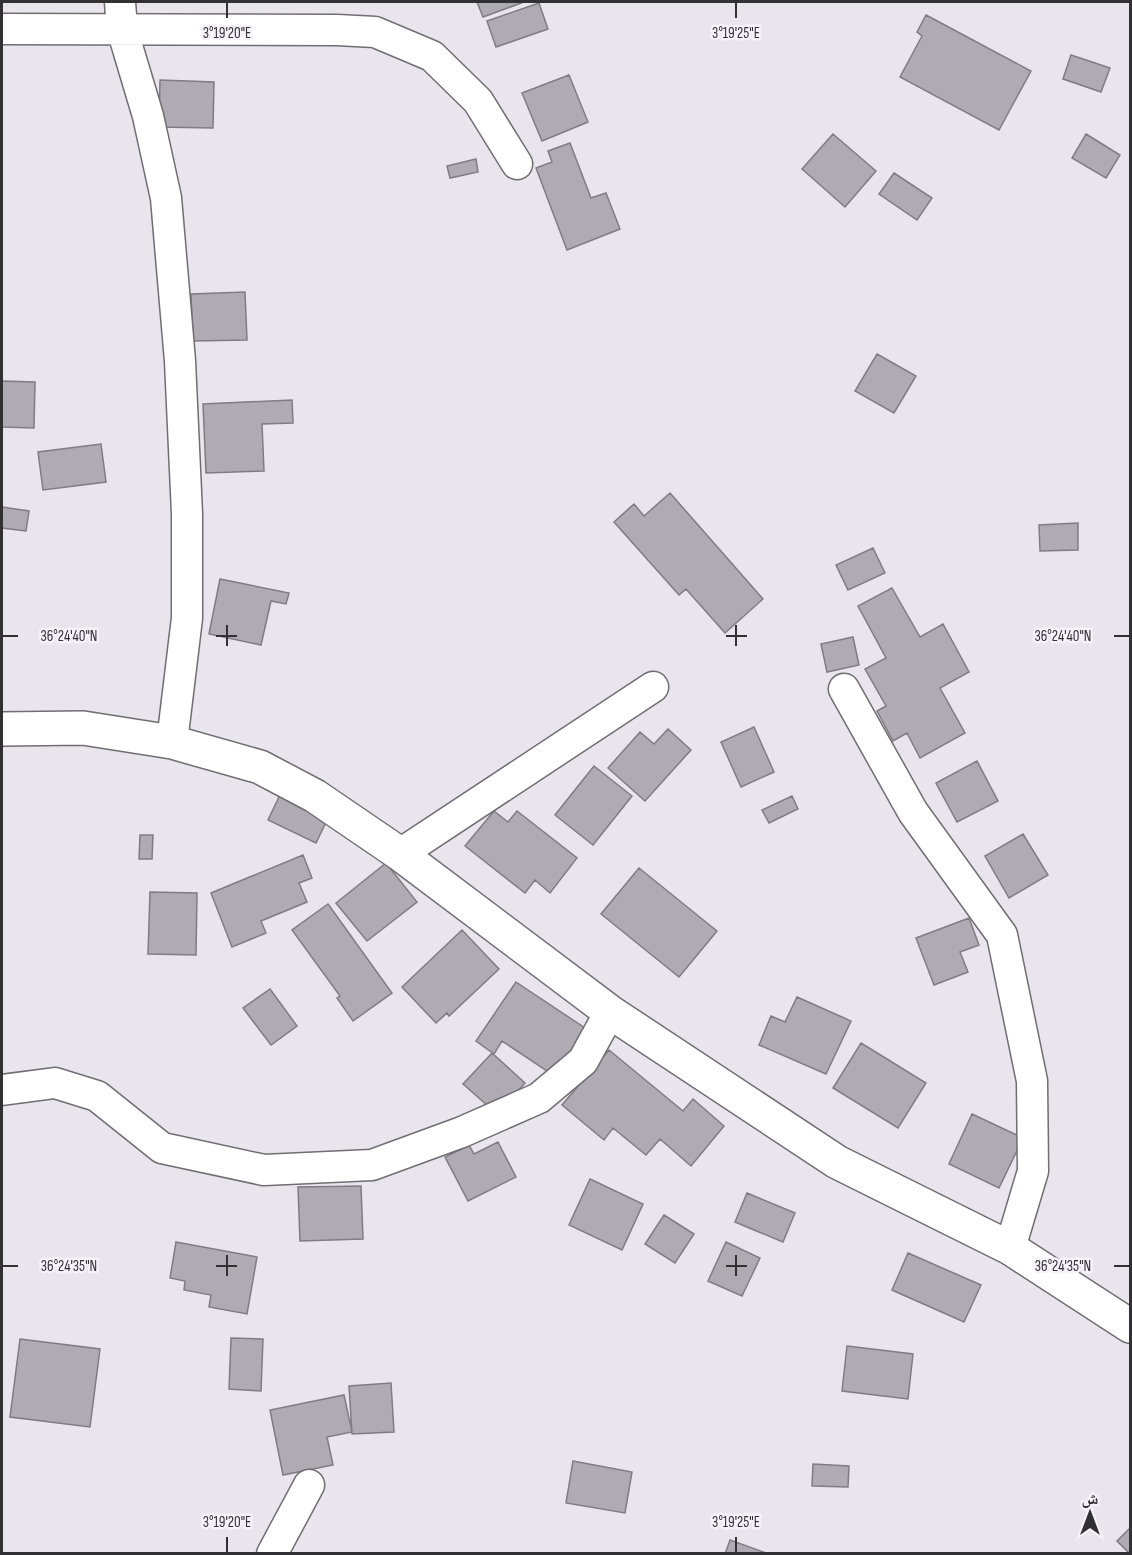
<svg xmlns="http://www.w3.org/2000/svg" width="1132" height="1555" font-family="'Sofia Sans Condensed','Noto Naskh Arabic',sans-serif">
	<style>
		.building { fill: #afabb2; stroke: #7f7c82; stroke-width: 1.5 }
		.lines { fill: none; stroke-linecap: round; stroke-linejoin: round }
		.minor-casing { stroke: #706d73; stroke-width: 33 }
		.secondary-casing { stroke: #706d73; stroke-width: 36 }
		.minor { stroke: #fff; stroke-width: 30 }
		.secondary { stroke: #fff; stroke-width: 33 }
		.ticks { fill: none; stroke: #313032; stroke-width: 2 }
		.ticks-label { font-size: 15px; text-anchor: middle; fill: #313032; stroke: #f6f2f9; stroke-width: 5; stroke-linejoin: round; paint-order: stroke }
	</style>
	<rect width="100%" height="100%" fill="#e9e5ec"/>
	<path class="building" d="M477,2H524L483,17Z
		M539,3L548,29L496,47L487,21Z
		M926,15L1031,71L999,130L900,77L922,36L917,32Z
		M1071,55L1110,68L1101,92L1063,79Z
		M569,75L588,122L542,141L522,93Z
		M160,80L214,82L213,128L159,127Z
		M833,134L876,171L845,207L802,169Z
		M1086,134L1120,155L1106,178L1072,158Z
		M570,143L591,198L606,193L620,229L567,250L536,168L552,162L548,151Z
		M476,159L478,172L450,178L447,166Z
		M894,173L932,198L917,220L879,194Z
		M245,292L247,340L193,341L191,294Z
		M877,354L916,376L894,413L855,391Z
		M2,381L35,382L34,428L2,427Z
		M292,400L293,423L262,424L264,471L206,473L203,404Z
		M101,444L106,482L43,490L38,452Z
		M670,493L763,599L725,633L686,589L679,595L614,522L634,504L644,516Z
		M2,507L29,511L26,531L2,528Z
		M1078,523V550L1040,551L1039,525Z
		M873,548L885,573L848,590L836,565Z
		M220,579L289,593L286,604L271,601L261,645L209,634Z
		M892,588L920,637L943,624L969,672L940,688L965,733L920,758L907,733L893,741L877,711L886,706L865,669L886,658L858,606Z
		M853,637L859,665L827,672L821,644Z
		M754,727L774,772L741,787L721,742Z
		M668,729L691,750L645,801L608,768L640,732L654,744Z
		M977,761L998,801L957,822L936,783Z
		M594,766L632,796L593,845L555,815Z
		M280,795L328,818L316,843L268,820Z
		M792,796L798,809L769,823L762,810Z
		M494,811L508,822L517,811L577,858L550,893L535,880L525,893L465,846Z
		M1023,834L1048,875L1009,898L985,856Z
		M140,835H153L152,859H139Z
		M303,855L312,878L299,883L307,902L261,921L266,933L232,947L211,893Z
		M386,863L417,902L367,941L336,903Z
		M639,868L717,931L679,977L601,914Z
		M150,892L197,893L196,955L148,954Z
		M328,904L392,993L353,1021L337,998L340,996L292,930Z
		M969,918L979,945L960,952L968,972L934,985L916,938Z
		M462,930L499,969L449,1016L447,1013L436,1023L402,987Z
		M516,982L588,1030L556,1077L502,1041L494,1054L476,1041Z
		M270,989L297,1026L271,1045L243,1008Z
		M797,997L851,1021L826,1074L759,1045L771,1016L785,1022Z
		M861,1043L926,1083L898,1128L833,1088Z
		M609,1050L683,1111L693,1099L724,1126L691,1166L660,1139L646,1155L613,1128L604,1140L562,1105Z
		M492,1053L525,1083L497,1114L463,1084Z
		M972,1114L1023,1138L999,1188L949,1164Z
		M498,1142L516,1177L468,1201L445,1157L469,1145L474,1154Z
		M590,1179L643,1204L622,1250L569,1225Z
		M361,1186L363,1239L300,1241L298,1187Z
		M747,1193L795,1213L783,1242L735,1222Z
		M664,1215L694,1234L675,1263L645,1244Z
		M176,1242L257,1257L247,1314L209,1307L211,1295L184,1290L185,1281L170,1278Z
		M726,1242L760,1258L742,1296L708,1281Z
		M908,1253L981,1285L964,1322L892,1290Z
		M231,1338L263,1339L261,1391L229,1389Z
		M20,1339L100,1349L90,1427L10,1417Z
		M847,1346L913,1354L908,1399L842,1391Z
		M391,1383L394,1432L352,1434L349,1386Z
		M344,1395L352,1432L327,1437L333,1465L283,1475L270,1410Z
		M573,1461L632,1472L625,1513L566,1503Z
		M813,1464L849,1466L848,1487L812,1486Z
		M1130,1528V1554L1117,1541Z
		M730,1540L769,1554H725Z"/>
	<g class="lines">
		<g class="minor-casing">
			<path id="minor" d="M120,2L122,29L148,116L166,198L180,361L187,514V618L172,742
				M2,29L337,30L375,32L432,56L478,101L517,164
				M844,689L913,812L1002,935L1032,1081L1033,1171L1010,1248
				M400,854L653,687
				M2,1090L55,1083L97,1096L162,1148L264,1170L372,1165L462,1132L539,1098L583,1061L610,1012
				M272,1554L309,1485"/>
		</g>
		<g class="secondary-casing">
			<path id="secondary" d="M2,729L83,728L172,742L260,767L315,796L400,854L610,1012L837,1162L1010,1248L1130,1326"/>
		</g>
		<use href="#minor" class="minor"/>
		<use href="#secondary" class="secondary"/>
	</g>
	<path class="ticks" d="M227,3V18M736,3V18M227,625V646M736,625V646M3,636H18M216,636H237M726,636H747M1114,636H1129M227,1255V1276M736,1255V1276M3,1266H18M216,1266H237M726,1266H747M1114,1266H1129M227,1537V1552M736,1537V1552"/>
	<g class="ticks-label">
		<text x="227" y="38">3°19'20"E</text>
		<text x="736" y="38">3°19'25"E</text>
		<text x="69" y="641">36°24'40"N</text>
		<text x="1063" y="641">36°24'40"N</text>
		<text x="69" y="1271">36°24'35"N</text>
		<text x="1063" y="1271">36°24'35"N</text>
		<text x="227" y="1527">3°19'20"E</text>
		<text x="736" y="1527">3°19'25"E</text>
	</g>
	<rect width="1132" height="1555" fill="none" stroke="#313032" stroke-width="6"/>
	<g transform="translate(1090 1513)" stroke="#f6f2f9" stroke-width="4.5" paint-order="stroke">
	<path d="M0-4.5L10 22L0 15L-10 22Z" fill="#313032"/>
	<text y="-9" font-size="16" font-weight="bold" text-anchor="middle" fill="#313032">ش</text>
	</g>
</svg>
